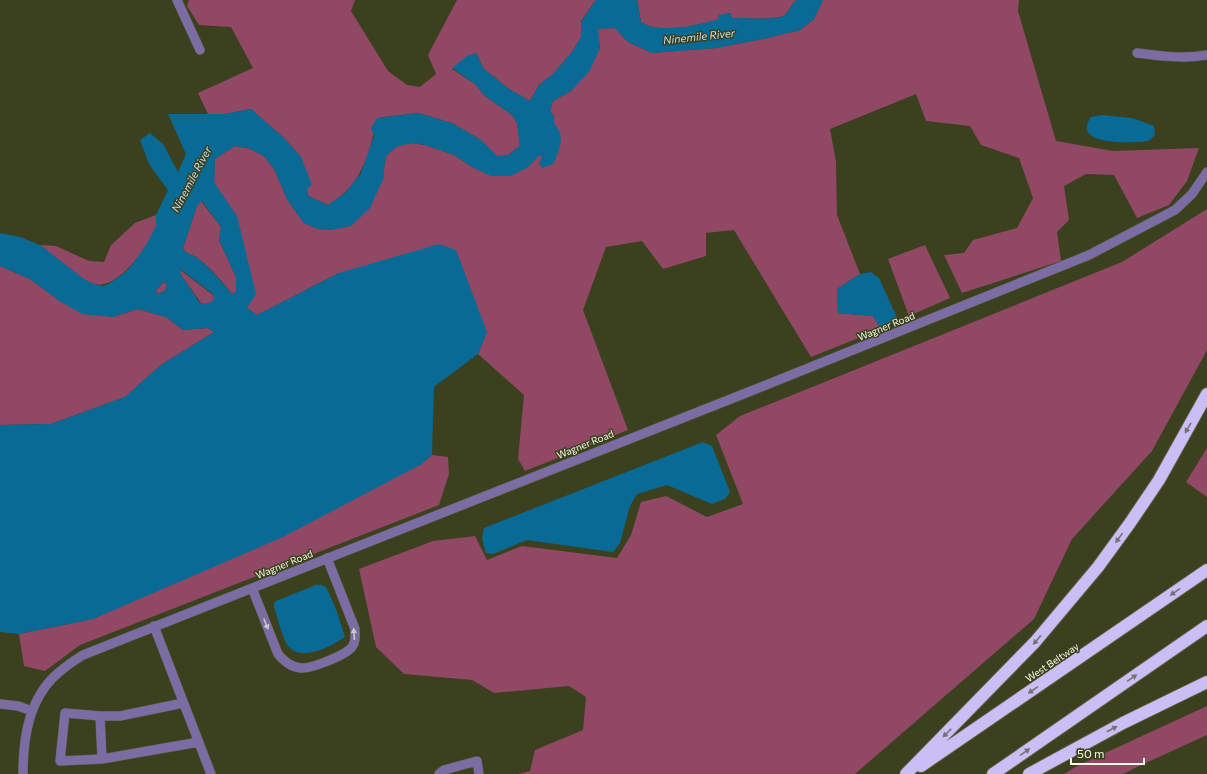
<svg xmlns="http://www.w3.org/2000/svg" width="1207" height="774" font-family="Commissioner,sans-serif">
	<style>
		.green { fill: #904865 }
		.water { fill: #096b95; fill-rule: evenodd }
		.lines { fill: none; stroke-linecap: round; stroke-linejoin: round }
		.minor-casing { stroke: #595d3f; stroke-width: 10 }
		.highway-casing { stroke: #595d3f; stroke-width: 14 }
		.minor { stroke: #7b6da4; stroke-width: 9 }
		.highway { stroke: #cabef4; stroke-width: 12 }
		.oneway { fill: #747274 }
		.oneway2 { fill: #cac7ce }
		.labels { text-anchor: middle; dominant-baseline: central; stroke-width: 3; stroke-linejoin: round; paint-order: stroke }
		.street-label { font-size: 10px; fill: #f4f8e4; stroke: #3b401f }
		.water-label { font-size: 11px; font-style: italic; fill: #c7deed; stroke: #3b401f }
	</style>
	<rect width="100%" height="100%" fill="#3b401f"/>
	<path class="green" d="M189,0H355L351,11L388,71L407,85L420,87L436,74L428,55L457,0H596L581,21V37L572,52L553,74L539,85L530,101L509,89L484,69L476,53L452,69L475,84L485,96L512,115L517,123L520,146L508,155L497,157L481,140L452,123L418,113L377,118C372,143 364,177 343,194C339,198 333,201 328,205L308,196L301,157L284,138L251,109L224,114H208L198,93L253,68L231,27L199,25L187,6Z
		M637,0H797C790,4 791,11 783,16C775,20 742,18 732,18L730,13L718,16L720,19C699,25 660,35 641,22Z
		M823,0H1019L1018,11L1056,141L1113,151L1199,148L1187,181L1169,205L1137,218L1114,175L1086,174L1064,186L1069,220L1057,232L1061,261L962,293L944,255L964,253L973,240L1017,228L1033,198L1019,158L981,145L970,126L926,121L916,94L830,129L836,162L837,215L860,274L837,289L838,313L873,316L881,329L811,357L734,230L706,233V256L663,269L642,241L606,247L583,310L628,430L525,471L518,459L524,395L478,354L487,331L339,273L257,315L247,308L214,182L215,159L235,146L248,148L264,156L274,169L288,201L304,223L318,229L332,230L384,177V169L386,156L396,147L411,143L425,145L454,155L472,167L527,168L540,154L542,157V168L553,123L554,116L550,111L553,101L571,91L600,48L597,29L615,28L628,42L652,53L716,48L763,39L800,30L814,19Z
		M201,201L221,227L219,240L236,277V292L232,294C221,280 210,267 196,257C190,254 186,254 183,248L197,206Z
		M1207,209V350L1152,451L1072,539L1034,619L855,774H518L530,771L535,750L583,730L586,697L569,686L494,693L472,680L404,674L376,647L359,569L433,541L475,536L487,560L522,546L617,558L631,535L641,502L666,496L707,517L743,504L716,435L740,416L1122,262Z
		M156,215C156,219 157,224 156,227C149,246 117,291 94,284C80,280 53,255 40,245L56,246L89,261L104,262L111,245L135,223Z
		M925,245L950,298L909,316L888,259Z
		M0,266L30,279L61,302L113,317L138,309L166,317L183,330L208,328L214,332L161,365L125,397L51,424L0,425Z
		M179,269L213,295L215,300L209,303H201L181,275Z
		M164,282L167,284L165,291L157,294L156,290Z
		M1207,448V497L1186,482Z
		M432,455L448,457L449,474L439,505L80,645L45,671L24,666L19,634L93,619L420,465Z
		M1207,706V735L1137,767L1123,774H1064L1077,766Z"/>
	<path class="water" d="M596,0H637L641,22C660,35 699,25 719,19L718,15L731,13L732,18C743,18 776,20 783,16C791,11 790,4 797,0H823L814,19L800,30L763,39L716,48L652,53L628,42L615,28L598,29L600,48L589,72L571,91L553,101L550,111L554,116C553,126 557,125 560,133C563,143 557,156 553,164L542,168L539,163L542,157L540,155L527,168L511,176H491L472,167L454,155L425,145L411,143L396,147L386,156L384,169V177L370,208L351,226L332,230L318,229L304,223L288,201L274,169L264,156L248,148L235,146L215,159L214,182L237,216L256,294L247,308L257,315L339,273L439,244L456,250L487,332L478,354L434,387L432,455L420,465L283,537L93,619L19,634L0,632V425L51,424L125,397L161,365L214,332L208,328L183,330L166,317L138,309L113,317L82,314L61,302L30,279L0,266V233L20,237L40,245L84,279L94,284L103,286L110,283L123,274L132,265L146,245L156,226V215L168,190L149,164L140,140L150,133L163,144L178,172L186,154L168,114H224L251,109L284,138L301,157L312,185L307,189L308,196L328,205L345,193L361,173L374,136L371,128L377,118L418,113L452,123L481,140L497,156L508,155L520,146L517,123L512,115L485,96L475,84L452,68L467,56L476,53L484,69L509,89L530,101L539,85L553,74L572,52L581,37V22ZM202,201L221,227L219,240L236,277V292L232,294C221,281 210,267 196,257C191,254 186,254 183,248L197,206ZM180,269L213,294L214,300L209,303H200L181,275ZM164,282L167,284L165,291L157,294L156,290Z
		M1102,115L1132,118L1154,126L1155,135C1153,137 1150,140 1148,141C1144,142 1139,142 1135,142C1121,143 1072,143 1091,117Z
		M871,272L879,278L898,320L881,329L873,316L838,313L837,289L860,274Z
		M703,442L712,446L730,492L725,499L712,504L667,485L637,494L630,506L620,543L613,552L527,540L493,554L486,553L482,539L484,528Z
		M316,585H322L326,587L336,609L345,637C332,646 302,662 289,647C283,641 277,615 274,607V603L276,601Z"/>
	<g class="lines">
		<g class="minor-casing">
			<path id="minor" d="M177,0L200,50
				M1137,53C1160,56 1184,59 1207,55
				M252,588L278,654C285,662 291,667 301,668C311,669 346,655 352,647C356,642 355,636 355,629L327,558
				M154,626L211,774
				M183,703L120,716H100L102,759L199,742
				M0,704L18,706L32,711
				M100,716L65,713L60,761L102,759
				M23,774C23,737 29,698 58,673C66,666 75,660 83,655L751,391L1089,255L1175,210L1192,194L1207,172
				M439,774L444,770L477,761L479,774"/>
		</g>
		<g class="highway-casing">
			<path id="highway" d="M921,766L1207,570
				M906,774L1035,642L1098,567L1130,523L1159,480L1207,394
				M993,774L1207,626
				M1029,774L1123,723L1207,682"/>
		</g>
		<use href="#minor" class="minor"/>
		<use href="#highway" class="highway"/>
	</g>
	<defs><path id="oneway-solid" d="M-6-.8H1V-3.2L6.5 0L1 3.2V.8H-6Z"/></defs>
	<g class="oneway">
		<use href="#oneway-solid" transform="translate(1188 428) rotate(120)"/>
		<use href="#oneway-solid" transform="translate(1119 538) rotate(126)"/>
		<use href="#oneway-solid" transform="translate(1175 592) rotate(146)"/>
		<use href="#oneway-solid" transform="translate(1037 640) rotate(131)"/>
		<use href="#oneway-solid" transform="translate(1132 678) rotate(-35)"/>
		<use href="#oneway-solid" transform="translate(1033 690) rotate(146)"/>
		<use href="#oneway-solid" transform="translate(1112 729) rotate(-28)"/>
		<use href="#oneway-solid" transform="translate(947 733) rotate(135)"/>
		<use href="#oneway-solid" transform="translate(1025 752) rotate(-35)"/>
	</g>
	<g class="oneway2">
		<use href="#oneway-solid" transform="translate(266 624) rotate(68)"/>
		<use href="#oneway-solid" transform="translate(354 634) rotate(-94)"/>
	</g>
	<g class="labels">
		<g class="street-label">
			<text transform="translate(886 326) rotate(-22)">Wagner Road</text>
			<text transform="translate(585 444) rotate(-22)">Wagner Road</text>
			<text transform="translate(284 564) rotate(-22)">Wagner Road</text>
			<text transform="translate(1052 662) rotate(-34)">West Beltway</text>
		</g>
		<g class="water-label">
			<text transform="translate(699 36) rotate(-6)">Ninemile River</text>
			<text transform="translate(191 179) rotate(-62)">Ninemile River</text>
		</g>
	</g>
	<path d="M1071 758v6h73v-6" fill="none" stroke="#f4f8e4" stroke-width="2"/>
	<text x="1077" y="758" font-size="12" fill="#f4f8e4" stroke="#3b401f" stroke-width="3" paint-order="stroke">50 m</text>
</svg>
